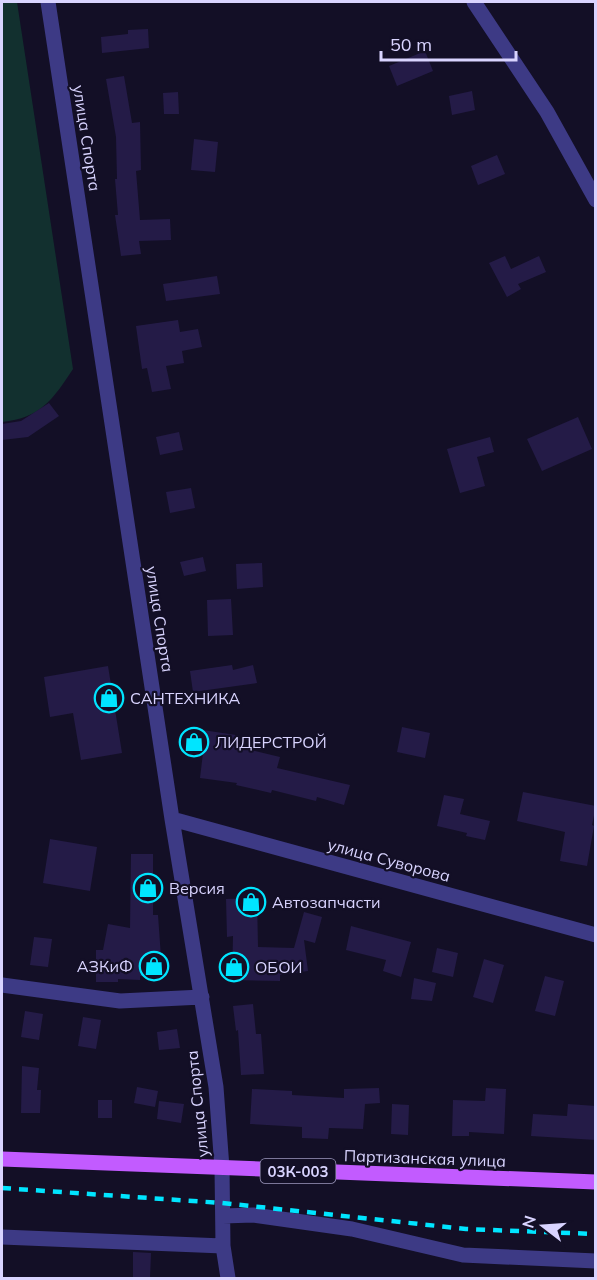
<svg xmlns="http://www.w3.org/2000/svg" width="597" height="1280" font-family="Mulish,sans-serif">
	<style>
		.green { fill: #12302f }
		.building { fill: #241b47 }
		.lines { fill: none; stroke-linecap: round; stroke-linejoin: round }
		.minor { stroke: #3d3a85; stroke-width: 15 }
		.major { stroke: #c25bff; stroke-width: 15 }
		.rail { stroke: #00e5ff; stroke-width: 4.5; stroke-dasharray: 9 8; stroke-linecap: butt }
		.labels { text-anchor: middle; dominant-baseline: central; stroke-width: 4.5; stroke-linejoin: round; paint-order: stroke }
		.shield { fill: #130f26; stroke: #9e99be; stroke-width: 1.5 }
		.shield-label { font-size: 15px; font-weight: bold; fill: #d9d4ff }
		.street-label { font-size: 16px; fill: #d9d4ff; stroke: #130f26 }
		.poi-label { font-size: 16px; fill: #d9d4ff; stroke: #130f26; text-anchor: start }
	</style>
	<rect width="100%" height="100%" fill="#130f26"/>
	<path class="green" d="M2,2H17L73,369C53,399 41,418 2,422Z"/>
	<path class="building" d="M148,29L149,48L102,53L101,37L128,34V30Z
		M425,51L433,71L397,86L389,66Z
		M124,76L132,123L140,122L141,170L136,171L140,220L170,219L171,240L139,241L141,254L121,256L115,215H118L115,179H117L116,137L106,79Z
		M472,91L475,110L452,115L449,96Z
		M178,92L179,114H164L163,93Z
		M194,139L218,142L215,172L191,170Z
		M497,155L505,174L478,185L471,166Z
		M505,256L511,269L539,256L546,272L518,284L521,289L507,297L489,263Z
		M217,276L220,294L166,301L163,284Z
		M178,320L180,332L198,329L202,347L182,351L184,363L166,366L171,389L152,392L147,368L142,369L136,326Z
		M49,403L59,416L28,437L2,440V424L21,421Z
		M578,417L592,449L542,471L527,439Z
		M179,432L183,450L160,455L156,437Z
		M490,437L494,452L477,457L485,486L460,493L447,449Z
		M191,488L195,508L170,513L166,492Z
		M203,557L206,571L184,576L180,562Z
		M262,563L263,587L237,589L236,564Z
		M231,599L233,635L208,636L207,600Z
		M232,665L233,670L253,665L257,683L193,692L190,671Z
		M108,666L122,753L81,760L73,713L50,717L44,677Z
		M402,727L430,733L425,758L397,752Z
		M196,729L236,735L234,746L280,757L277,768L350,785L344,805L317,797L316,801L272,790L271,793L236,785L237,783L200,778L203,753L193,752Z
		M523,792L596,806L592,825L594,826L587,866L560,861L565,832L517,821Z
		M444,795L464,799L460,814L490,821L485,840L466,836L467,833L437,826Z
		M50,839L97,847L90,891L43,883Z
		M131,854H153V915H158L161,957L165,956V976H140V980L118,979V982H96V950H103L108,924L130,928Z
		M257,898L258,947L294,948L304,912L322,917L315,943L304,940L308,971L280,975V981L232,980L233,936L227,937L226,899Z
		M351,926L411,942L401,977L383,971L386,960L346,950Z
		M34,937L52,939L48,967L30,965Z
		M437,948L458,953L453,977L432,972Z
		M484,959L504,965L493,1003L473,997Z
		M545,976L564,981L555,1016L535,1011Z
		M414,978L436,983L432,1001L411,999Z
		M253,1004L256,1034H261L264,1074L241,1075L238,1030L236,1031L233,1006Z
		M25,1011L43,1014L39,1040L21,1037Z
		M83,1017L101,1020L96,1049L78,1046Z
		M177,1029L180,1048L159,1050L157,1032Z
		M22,1066L39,1068L37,1090H41L40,1113H21Z
		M137,1087L158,1091L155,1107L134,1103Z
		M379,1088L380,1103L365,1104L363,1129L329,1128L328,1139L302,1138V1127L250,1124L252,1089L292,1091V1095L344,1098V1089Z
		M486,1088L506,1089L504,1134L469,1132V1136H452L453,1100L485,1101Z
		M98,1100H112V1118H98Z
		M159,1101L184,1104L181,1123L157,1119Z
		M392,1104L409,1105L408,1135L391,1134Z
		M568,1104L596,1106V1140L531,1136L533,1114L567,1116Z
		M133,1252L151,1253L150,1278H133Z"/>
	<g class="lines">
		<path class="minor" d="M48,2L172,819L216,1087L222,1168L223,1246L228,1278
			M474,2L547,112L596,200
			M172,819L596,935
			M2,985L120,1001L202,997
			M223,1216L253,1215L352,1229L463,1255L596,1261
			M2,1237L223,1246"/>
		<path class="major" d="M2,1159L596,1182"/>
		<path class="rail" d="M2,1188L222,1203L466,1229L596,1234"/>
	</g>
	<defs>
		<g id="shop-ring" transform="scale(1.5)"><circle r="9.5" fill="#130f26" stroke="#00e5ff" stroke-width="1.5"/><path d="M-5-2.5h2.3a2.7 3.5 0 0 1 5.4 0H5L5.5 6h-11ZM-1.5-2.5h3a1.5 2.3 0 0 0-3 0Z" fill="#00e5ff"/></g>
	</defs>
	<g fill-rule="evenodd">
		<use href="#shop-ring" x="109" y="698"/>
		<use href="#shop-ring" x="194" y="742"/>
		<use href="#shop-ring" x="148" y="888"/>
		<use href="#shop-ring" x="251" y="902"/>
		<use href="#shop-ring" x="154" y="966"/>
		<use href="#shop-ring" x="234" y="967"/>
	</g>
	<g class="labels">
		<rect class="shield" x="260.5" y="1159" width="75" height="24" rx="4.5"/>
		<g class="shield-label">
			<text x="298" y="1171">03К-003</text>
		</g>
		<g class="street-label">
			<text transform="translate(87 138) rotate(81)">улица Спорта</text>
			<text transform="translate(160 619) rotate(81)">улица Спорта</text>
			<text transform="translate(389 860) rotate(15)">улица Суворова</text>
			<text transform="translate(197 1104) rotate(-96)">улица Спорта</text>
			<text transform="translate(425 1158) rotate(2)">Партизанская улица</text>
		</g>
		<g class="poi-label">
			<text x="130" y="698">САНТЕХНИКА</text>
			<text x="215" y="742">ЛИДЕРСТРОЙ</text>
			<text x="169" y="888">Версия</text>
			<text x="272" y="902">Автозапчасти</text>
			<text x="133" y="966" text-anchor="end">АЗКиФ</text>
			<text x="255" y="967">ОБОИ</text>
		</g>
	</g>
	<rect width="597" height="1280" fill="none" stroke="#d9d4ff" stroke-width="6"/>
	<g transform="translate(543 1226) rotate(287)" stroke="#130f26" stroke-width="4.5" paint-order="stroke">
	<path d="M0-4.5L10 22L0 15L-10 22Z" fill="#d9d4ff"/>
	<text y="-9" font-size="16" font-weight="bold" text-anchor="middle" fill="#d9d4ff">N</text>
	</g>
	<path d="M381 51v9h135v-9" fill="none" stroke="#d9d4ff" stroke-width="3"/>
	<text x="390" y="51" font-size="18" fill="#d9d4ff" stroke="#130f26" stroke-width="4.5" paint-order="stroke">50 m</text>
</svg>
